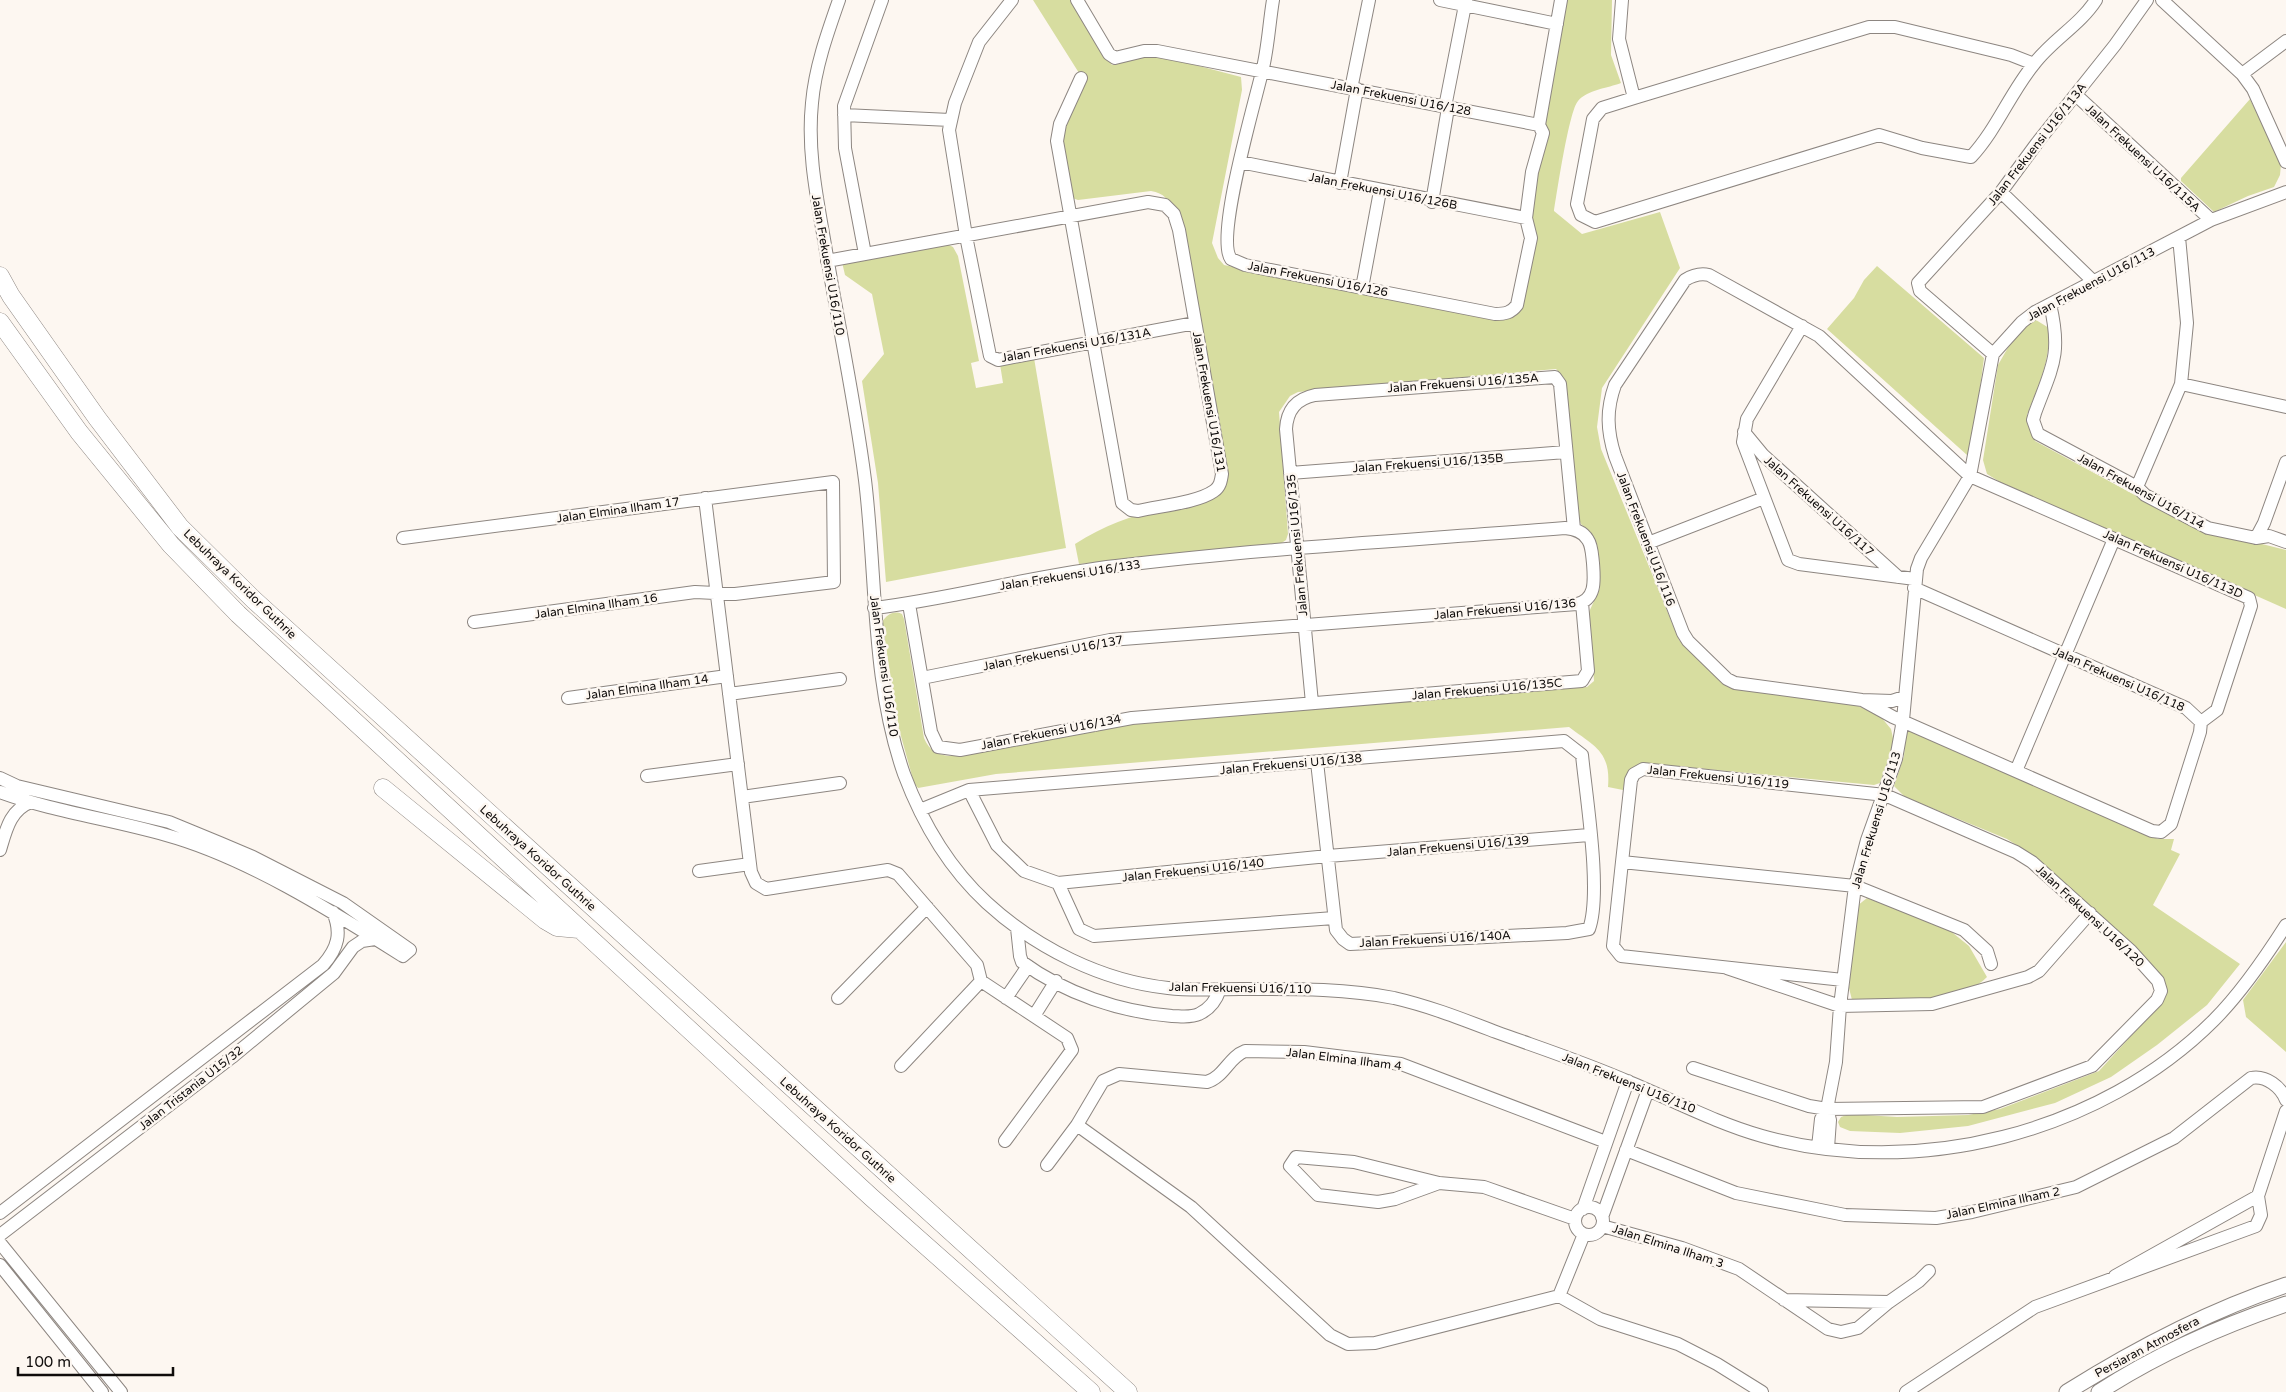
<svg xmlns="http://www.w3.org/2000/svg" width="2286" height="1392" font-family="'Varela Round',sans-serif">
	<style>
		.green { fill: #d7dda0 }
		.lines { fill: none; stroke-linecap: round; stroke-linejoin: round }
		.minor-casing { stroke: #8d8681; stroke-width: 14 }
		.major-casing { stroke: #8d8681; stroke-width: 17 }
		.highway-casing { stroke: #8d8681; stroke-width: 19 }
		.minor { stroke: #fff; stroke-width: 12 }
		.major { stroke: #fff; stroke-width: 15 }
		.highway { stroke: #fff; stroke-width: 18 }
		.labels { text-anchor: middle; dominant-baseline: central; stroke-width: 5; stroke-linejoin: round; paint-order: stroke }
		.street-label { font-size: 12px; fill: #0f0c0b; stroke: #fdf7f1 }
	</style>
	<rect width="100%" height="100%" fill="#fdf7f1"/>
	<path class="green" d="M1033,0H1071L1112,65L1150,55L1161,56L1241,77L1242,90L1212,243L1218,258L1224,265L1495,320L1524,296L1525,218L1565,0H1612L1611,55L1621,83C1608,88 1587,90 1578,101C1569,111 1557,193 1554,211L1582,234L1660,212L1680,268L1602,388L1597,427L1601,449L1679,640L1726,684L1856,705L1881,717L1891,729L1894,743L1880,783L1874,785L1653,764C1635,770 1627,769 1623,790L1608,787C1611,751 1594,746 1569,727L996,774L918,788L914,783L899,729L882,622C887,615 893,610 902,614L904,619L924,738C929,750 937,755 950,756L1117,726L1157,722L1587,687L1594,681L1589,612L1600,588L1596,541L1591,533L1581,524L1578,517L1564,378L1556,369L1298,392L1290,396L1279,412L1288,534L1286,540L1277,546L1079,564L1075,544C1117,517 1159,508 1206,498L1221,477L1174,211C1169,200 1164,193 1151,191L1078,200L1072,198L1056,142L1079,73Z
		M2250,99L2281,164L2280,175L2274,187L2248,196L2214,212L2181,181V178Z
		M947,244L953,247L958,256L979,361L971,363L976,388L1003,383L999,358L1033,352L1066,548L886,582L878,483L862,381L884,354L872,294L845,275L842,262Z
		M1877,266L1984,358L1973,441L1970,453L1967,455L1827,329L1854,298L1864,280Z
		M2036,320L2049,328C2050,363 2039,383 2027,415V423L2035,441L2194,527L2286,550V609L2000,482L1987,474L1983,460L1998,365L2010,344L2027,325Z
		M1909,729L2158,839H2174L2171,850L2180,854L2153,905L2240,964L2207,1005L2157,1045L2111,1077L2055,1103L1968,1126L1900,1133L1850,1131L1840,1127L1838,1122L1841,1117L1849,1114L1897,1117L1968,1115L2000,1109L2099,1071L2164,1000L2167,993L2126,942L2026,851L2007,839L1905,797L1894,786L1904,756L1906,732Z
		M1867,898L1948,929L1969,946L1987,977C1959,1006 1890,999 1852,1000L1849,988L1857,906Z
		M2286,942V1052L2246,1017L2243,1000Z"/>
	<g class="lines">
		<g class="minor-casing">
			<path id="minor" d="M839,0C827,34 815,68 812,103C807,151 817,198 825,245C838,323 855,401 865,480C877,578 871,680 904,774C922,822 950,869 987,903C1036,948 1102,981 1168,988C1192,991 1216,989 1240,989C1291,989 1343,988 1394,998C1429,1006 1462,1019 1496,1032C1540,1048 1586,1063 1629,1082C1673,1100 1716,1123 1762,1136C1916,1180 2101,1133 2214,1020C2242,992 2265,958 2286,925
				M1012,0L979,42L955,103L949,130L966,236L990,356L998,360L1195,323
				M1077,0L1109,54L1115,58L1144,51H1157C1285,75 1412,100 1539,125L1543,133L1532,172L1526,218L1531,238L1517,305C1511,313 1505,314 1495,314L1245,265L1231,259C1215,238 1255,102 1262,72C1268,49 1269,24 1273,0
				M1440,0L1557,24
				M1622,0L1619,39L1634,98
				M2162,0L2242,74L2253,89L2286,162
				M2034,64L2011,55L1895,27H1869L1634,98L1602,108L1593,119L1577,204L1581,215L1595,222L1879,135L1922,148L1971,157C1997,129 2010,93 2034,64C2052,40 2080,25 2096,0
				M2242,74L2286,41
				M1351,89L1369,0
				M2076,95L2211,220
				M1445,107L1466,0
				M844,115L950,120
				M1539,125L1561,0
				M1240,162L1526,218
				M1340,183L1357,89
				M2001,192L2094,282
				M1432,202L1448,108
				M865,254L845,148L844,106L882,0
				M827,261L1148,202L1165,205L1174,214L1179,230L1222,474C1221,481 1220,487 1214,491C1197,503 1158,506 1138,511L1131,510L1122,503L1057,141L1060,124L1081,78
				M1362,288L1380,191
				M2050,304C2062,355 2052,367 2035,413L2033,420L2038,434L2137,487L2145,495L2208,528L2256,538L2269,536L2286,542
				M1802,326L1747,419L1743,442L1788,560L1799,564L1915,579
				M1993,354L1920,291L1918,283L2001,192L2037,143L2115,45L2147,0
				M2181,384L2286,407
				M1744,432L1763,455L1898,577
				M1290,473L1566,452
				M2137,487L2181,384L2187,323L2179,237
				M705,498L751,872L756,883L766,889L888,870L898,874L977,965L981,981L1067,1038L1072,1050L1005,1141
				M403,538L833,482L834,582L735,594L695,592L474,622
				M2256,538L2264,523L2286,462
				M1648,543L1764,498
				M909,604L931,732L938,747L960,750L1132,718L1582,681L1588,671L1582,603
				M874,608C955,598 1035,575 1116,566C1265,548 1416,540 1565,528C1574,529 1583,531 1588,540C1592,546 1592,555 1593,563C1594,579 1597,599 1577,604L1110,640L922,678
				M729,694L840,679
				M1904,697L1892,701L1862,700L1735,683L1727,679L1688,641L1683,633L1615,456C1607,431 1606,410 1615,385L1685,280C1693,275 1700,273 1709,275L1819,336L1970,476L2249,598L2251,606L2217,710L2201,722
				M568,698L727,676
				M1864,701L1893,717L2152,831L2161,832L2171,824L2200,732L2201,722L2186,708L1914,588
				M1312,703L1286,429C1287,410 1296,399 1315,395L1555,377L1560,384L1574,529
				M2016,771L2114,539
				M647,776L738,764
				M0,778L17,786L169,822L220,843L253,857L343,903L410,950L403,956C333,912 246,857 166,835C111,819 54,812 0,792
				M969,790L997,845L1024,871L1058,883L1079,929L1094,936L1334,918
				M742,797L840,783
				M920,810L969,790L1564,741L1582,755C1586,796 1602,893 1589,929L1567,933L1350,944L1343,939L1336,930L1317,762
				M0,850C6,830 10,810 31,802
				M1622,862L1613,946L1621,956L1843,980
				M699,871L750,864
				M1058,883L1328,856L1589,835
				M1017,928L1020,956L1022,962C1064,993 1120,1012 1172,1016C1180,1016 1191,1018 1199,1014C1210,1009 1216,1001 1220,989
				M1727,968L1840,1006L1932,1004L2028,977L2039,971L2090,913
				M838,998L927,907
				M1006,998L1028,966
				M1034,1016L1056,981
				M901,1066L981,981
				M1693,1068L1809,1106L1827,1109L1983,1107L2092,1066L2157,1000L2161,991L2158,981L2131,951L2032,862L2016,852L1885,795L1643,769L1634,774L1631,780L1622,862L1855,886L1964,930L1987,951L1991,964
				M1827,1109L1830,1120L1828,1148
				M1077,1125L1191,1207L1330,1335L1348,1344L1375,1343L1559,1296
				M1818,1147L1821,1119L1827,1109L1836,1062L1840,1006L1855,886L1867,840L1896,759L1903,720L1917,569L1921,558L1970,476L1993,354L2022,322L2035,312L2211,220L2286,192
				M1626,1150L1736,1193L1845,1215L1936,1218L1972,1212L2076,1187L2174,1138L2251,1078C2266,1075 2281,1087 2286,1100
				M1047,1165L1077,1125L1103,1081L1119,1074L1207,1082C1224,1077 1229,1057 1245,1051L1304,1052L1401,1064L1606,1142
				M1439,1183L1395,1199L1378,1202L1318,1195L1290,1166L1296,1157L1354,1162L1439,1183L1484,1187L1575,1219
				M2258,1196L2286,1111
				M1575 1221a14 14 0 1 1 28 0a14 14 0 1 1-28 0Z
				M1583,1209L1628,1081
				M0,1213L323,965C338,948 342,933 333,912
				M1602,1217L1648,1090
				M1602,1226L1682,1248L1739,1269L1828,1329L1841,1332L1858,1328L1889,1302L1919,1281L1929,1271
				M0,1235L232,1057L334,973L353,947L362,941L375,939
				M0,1243L121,1392
				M0,1265L102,1392
				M1559,1296L1600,1319L1678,1344L1717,1364L1762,1392
				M1559,1296L1584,1234
				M1784,1300L1889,1302
				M1906,1392L2035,1307L2256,1226L2261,1215L2258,1196L2115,1276"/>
		</g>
		<g class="major-casing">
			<path id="major" d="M2067,1392C2137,1348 2208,1311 2286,1285
				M2099,1392C2157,1354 2221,1326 2286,1304"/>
		</g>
		<g class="highway-casing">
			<path id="highway" d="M0,276L11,296L97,418L180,527L254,600L1128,1392
				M0,322L79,432L171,545L238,614L871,1197L1091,1392
				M383,788L545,920L557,927L579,929"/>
		</g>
		<use href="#minor" class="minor"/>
		<use href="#major" class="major"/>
		<use href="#highway" class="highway"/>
	</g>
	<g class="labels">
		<g class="street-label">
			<text transform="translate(1401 98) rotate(11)">Jalan Frekuensi U16/128</text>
			<text transform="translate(2037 144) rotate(-52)">Jalan Frekuensi U16/113A</text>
			<text transform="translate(2143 158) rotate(43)">Jalan Frekuensi U16/115A</text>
			<text transform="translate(1383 191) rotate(11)">Jalan Frekuensi U16/126B</text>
			<text transform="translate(828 265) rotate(80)">Jalan Frekuensi U16/110</text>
			<text transform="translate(1318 279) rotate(11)">Jalan Frekuensi U16/126</text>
			<text transform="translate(2091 284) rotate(-28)">Jalan Frekuensi U16/113</text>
			<text transform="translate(1076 345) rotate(-10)">Jalan Frekuensi U16/131A</text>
			<text transform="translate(1463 383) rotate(-4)">Jalan Frekuensi U16/135A</text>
			<text transform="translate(1209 402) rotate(80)">Jalan Frekuensi U16/131</text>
			<text transform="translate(1428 463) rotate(-4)">Jalan Frekuensi U16/135B</text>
			<text transform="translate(2141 491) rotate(29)">Jalan Frekuensi U16/114</text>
			<text transform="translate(1819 506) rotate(42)">Jalan Frekuensi U16/117</text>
			<text transform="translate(618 510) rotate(-8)">Jalan Elmina Ilham 17</text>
			<text transform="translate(1646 539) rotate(69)">Jalan Frekuensi U16/116</text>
			<text transform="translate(1297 545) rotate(-95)">Jalan Frekuensi U16/135</text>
			<text transform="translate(2173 564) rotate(24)">Jalan Frekuensi U16/113D</text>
			<text transform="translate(1070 575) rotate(-9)">Jalan Frekuensi U16/133</text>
			<text transform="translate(240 584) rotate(44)">Lebuhraya Koridor Guthrie</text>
			<text transform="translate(596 606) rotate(-8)">Jalan Elmina Ilham 16</text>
			<text transform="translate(1505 609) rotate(-5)">Jalan Frekuensi U16/136</text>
			<text transform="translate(1053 653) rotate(-11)">Jalan Frekuensi U16/137</text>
			<text transform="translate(884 666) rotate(82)">Jalan Frekuensi U16/110</text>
			<text transform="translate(2119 679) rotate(24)">Jalan Frekuensi U16/118</text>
			<text transform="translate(647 687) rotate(-8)">Jalan Elmina Ilham 14</text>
			<text transform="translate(1487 689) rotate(-5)">Jalan Frekuensi U16/135C</text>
			<text transform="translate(1051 732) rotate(-11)">Jalan Frekuensi U16/134</text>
			<text transform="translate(1291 764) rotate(-5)">Jalan Frekuensi U16/138</text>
			<text transform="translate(1718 777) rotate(6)">Jalan Frekuensi U16/119</text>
			<text transform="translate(1876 820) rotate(-73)">Jalan Frekuensi U16/113</text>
			<text transform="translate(1458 846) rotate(-5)">Jalan Frekuensi U16/139</text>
			<text transform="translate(538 858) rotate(42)">Lebuhraya Koridor Guthrie</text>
			<text transform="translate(1193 870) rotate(-6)">Jalan Frekuensi U16/140</text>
			<text transform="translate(2090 916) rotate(43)">Jalan Frekuensi U16/120</text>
			<text transform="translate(1435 939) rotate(-3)">Jalan Frekuensi U16/140A</text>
			<text transform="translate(1240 988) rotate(1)">Jalan Frekuensi U16/110</text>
			<text transform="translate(1344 1059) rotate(7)">Jalan Elmina Ilham 4</text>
			<text transform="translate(1629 1083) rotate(22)">Jalan Frekuensi U16/110</text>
			<text transform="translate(191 1088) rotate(-38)">Jalan Tristania U15/32</text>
			<text transform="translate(838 1130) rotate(42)">Lebuhraya Koridor Guthrie</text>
			<text transform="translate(2003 1203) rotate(-12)">Jalan Elmina Ilham 2</text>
			<text transform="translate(1668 1246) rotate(18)">Jalan Elmina Ilham 3</text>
			<text transform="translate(2147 1347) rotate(-28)">Persiaran Atmosfera</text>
		</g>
	</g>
	<path d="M18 1367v8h155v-8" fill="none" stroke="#0f0c0b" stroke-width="2.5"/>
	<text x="25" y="1367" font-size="15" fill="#0f0c0b" stroke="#fdf7f1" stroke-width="4" paint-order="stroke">100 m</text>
</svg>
